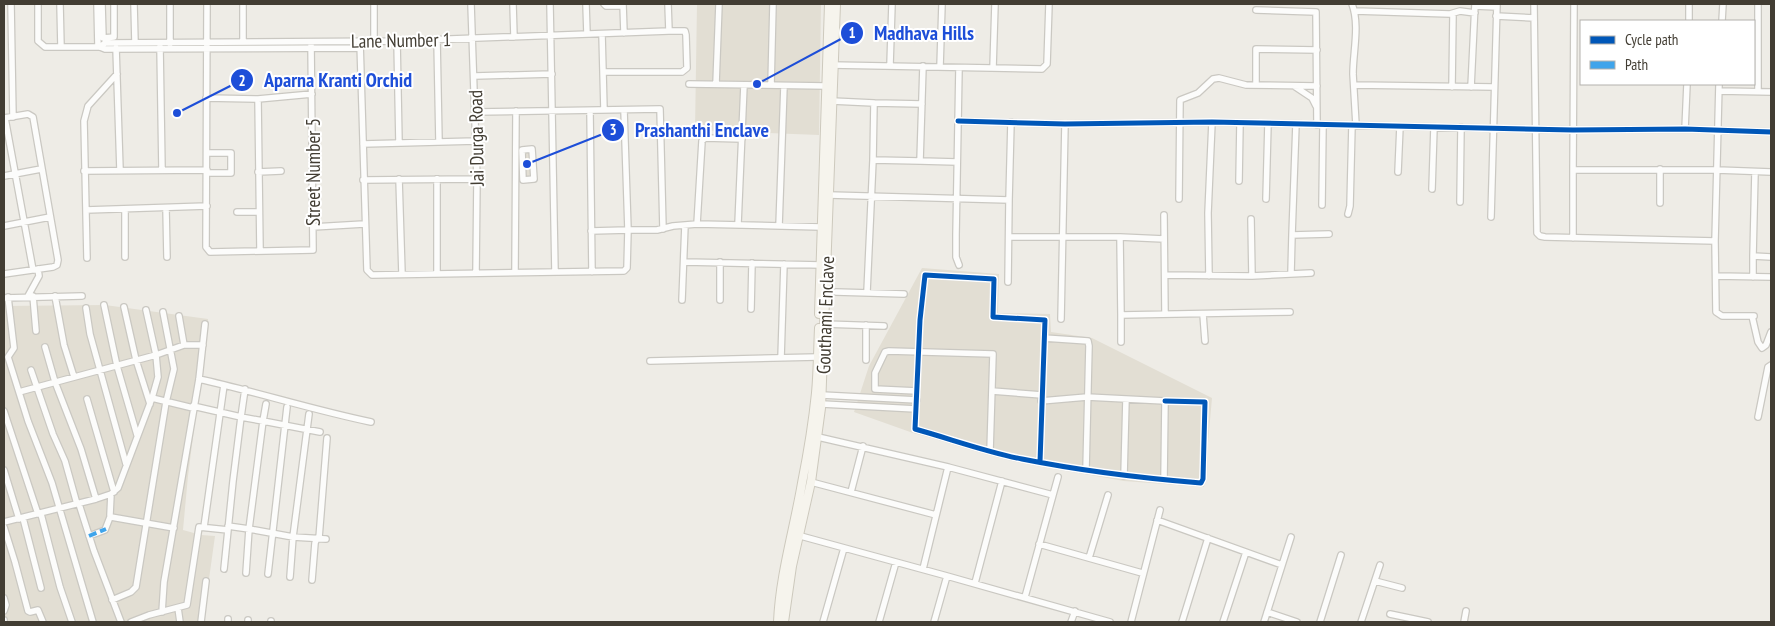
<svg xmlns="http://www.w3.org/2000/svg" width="1775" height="626" font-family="'PT Sans Narrow',sans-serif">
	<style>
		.residential { fill: #e2ded3 }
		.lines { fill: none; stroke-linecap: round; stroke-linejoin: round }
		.street-casing { stroke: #cac8c2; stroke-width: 8 }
		.secondary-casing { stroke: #cdc9bd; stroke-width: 10 }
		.street { stroke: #fcfcfb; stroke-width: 5.5 }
		.secondary { stroke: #f6f4ed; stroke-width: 8 }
		.quiet { stroke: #3fa4eb; stroke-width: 4; stroke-dasharray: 8 4; stroke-linecap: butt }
		.cycleway-casing { stroke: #fff; stroke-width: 8 }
		.cycleway { stroke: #0057b8; stroke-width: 5 }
		.labels { text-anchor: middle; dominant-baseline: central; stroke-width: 4; stroke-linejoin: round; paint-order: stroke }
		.street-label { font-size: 19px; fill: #423d33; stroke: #fff }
		.leader { fill: none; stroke: #1d4ed8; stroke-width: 2 }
		.callout-dot { fill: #1d4ed8; stroke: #fff; stroke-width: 2 }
		.mark-label { font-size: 15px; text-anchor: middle; font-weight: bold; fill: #fff }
		.callout-label { font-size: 20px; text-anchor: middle; font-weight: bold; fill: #1d4ed8; stroke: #fff; stroke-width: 4; stroke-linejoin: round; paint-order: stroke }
	</style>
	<rect width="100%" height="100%" fill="#eeece6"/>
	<path class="residential" d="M697,4H821L819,135L695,130Z
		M523,150H532V178H523Z
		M922,268L999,274L998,313L1050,314L1051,332L1092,338L1212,398L1204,487L1124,481L1040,466L913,433L854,412L869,366Z
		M105,305L208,319L188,476L183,530L201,535L215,536L203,622H4V306Z"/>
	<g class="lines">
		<g class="street-casing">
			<path id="street" d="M11,4L13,117
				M38,4V41L45,47H100L105,49L360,48
				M60,4L61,47
				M97,4L98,47
				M102,4L103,38L114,37V4
				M134,4L135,43
				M170,4V44
				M207,4L206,247L210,252L313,250L311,42
				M471,4L477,179L476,273
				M513,4L514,37
				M550,4L555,272
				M586,4L587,34
				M604,4L606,6H623
				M623,4L624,33
				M668,4L669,31
				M1352,4C1360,25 1353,52 1353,74C1354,91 1355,108 1356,125
				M1534,4L1537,233L1540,236L1545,237L1715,241
				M1574,4L1573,170H1717L1771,172
				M1689,4V21
				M1475,6L1497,7
				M1256,10L1316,12L1317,125
				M1355,11L1450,14L1460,11L1475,13
				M1496,16L1534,18
				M1722,21L1723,4
				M437,40L439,142
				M374,41V4
				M397,41L399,143
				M243,42V4
				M360,42L367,270L372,275L624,271L627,268L628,230H657L673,226L697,224L821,227
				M100,47L105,43L397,41L669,31H685L686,35L687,68L682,72H603L602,34
				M160,47L162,170
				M116,48L120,170
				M831,65L1042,69L1047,64L1049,4
				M890,65L892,4
				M923,66L920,161L957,162
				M940,67L942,4
				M959,68L956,235V257L959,265
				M993,68L995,4
				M603,72L604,110
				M475,76L552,74
				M689,84L826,86
				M716,84L719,4
				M1719,84L1715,241L1716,312L1722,316H1754
				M771,85L773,4
				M1256,85V49L1317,50
				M1354,85L1494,87
				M1294,86L1312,98L1316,106
				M1452,87L1453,14
				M1471,87L1475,4
				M1719,91L1771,92
				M1758,91V4
				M206,98L258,99L260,250
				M258,99L312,94
				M832,101L874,103
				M590,111L592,272
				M476,112L660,109L663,229
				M4,118L28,114L33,117L58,260L57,265L53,267L4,274
				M5,118L33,270
				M958,121L1065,124L1212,122L1573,130L1685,129L1771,132
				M1685,129L1687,84
				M363,144L476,141
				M532,149L534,179L523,180L522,150Z
				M207,153H231V173H207
				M920,161L873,160L874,103L922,104
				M1660,169V203
				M84,171L207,170
				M258,172L281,171
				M1398,172L1400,126
				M1755,172L1753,256L1771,257
				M4,176L41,169
				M399,179L402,274
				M437,179V273
				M363,180L477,179
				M1239,181L1240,123
				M1432,189L1434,127
				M829,195L1009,200L1011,122
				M1179,199L1180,100L1198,93L1213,79L1219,78L1246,85L1317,86
				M1266,199L1268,123
				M1460,202L1461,127
				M1322,205L1323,125
				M166,208L167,257
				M125,209V257
				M86,210L207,206
				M237,212H259
				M1348,214L1350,206L1352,125
				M1164,215L1165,314
				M1491,217L1497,4
				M1251,219L1252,276
				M697,224L702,141L705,138L742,139
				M738,224L744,85
				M4,226L50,217
				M779,226L784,86
				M313,227L364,224
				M591,231L628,230L624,110
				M1292,235L1296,124
				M1009,237H1120L1164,239
				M1120,237L1121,315L1290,312
				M1573,238V170
				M87,258L84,121L88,106L117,74
				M685,262L821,265
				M515,272L516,111
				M1291,273L1292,235L1329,234
				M1165,275L1252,276L1311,273
				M1209,276L1208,213L1212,122
				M1716,276L1771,277
				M1753,277V256
				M1008,282L1009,200
				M836,292L904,294
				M867,292L873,160
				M28,296L39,276L38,269
				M33,296L36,331
				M55,296L64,345L74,377
				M8,297L14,348L8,357L28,421L52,483L93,622
				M4,298L82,296
				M682,300L685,225
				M720,300V262
				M104,305L117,366L137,435
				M124,307L136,360L150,404
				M86,308L90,334L126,464
				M751,309L752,263
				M1203,314L1205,341
				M1121,315V342
				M179,316L184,345
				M1752,316L1758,342L1762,348L1766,345L1771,332
				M1061,319L1065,124
				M824,324L884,326
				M866,325V360
				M1044,338L1088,341L1089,346L1086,470
				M45,347L55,382L81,449L96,499
				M781,358L784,264
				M650,361L817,357
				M31,370L53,434L65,461L77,504
				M199,379C257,392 313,410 371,422
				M245,389L241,417L263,421L249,529L293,537L326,539
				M917,391L875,389V373L885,352L889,351L993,354L990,451
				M992,391L1042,395
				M19,392L156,355L184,345H203
				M822,395L917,400
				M152,398L193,408
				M87,399L114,492
				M1041,401L1087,397L1165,401L1164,480
				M266,404L263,421L320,432
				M822,404L916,409
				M193,406L241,417L233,481L224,569
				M4,411L38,514
				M1758,417L1768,367L1771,365
				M818,437L948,467L1053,495L1025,597
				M1040,462L1045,320L993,317L994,279L925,275L920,320L915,429C951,439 986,452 1022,459C1082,471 1140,478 1201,483L1203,479L1205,402L1165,401
				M4,470L19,519
				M1124,476L1126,399
				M811,482L936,515
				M851,492L863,446
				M111,494L110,515L111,517L174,528
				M1053,495L1058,477
				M79,504L94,551L121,622
				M41,514L60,587L72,622
				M23,518L41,588
				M1157,520L1282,565
				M4,522L96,499L111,494L118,488L152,398L158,377L156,355L146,310
				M228,526L249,529L246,573
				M4,527L15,562L28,611L30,612L38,610L43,622
				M204,527L224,385
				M797,535L947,576L1110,622
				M89,536L105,530L110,517
				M319,538L327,438
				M1039,544L1142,573
				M1089,558L1108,495
				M923,569L948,467
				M268,574L287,407
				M290,577L293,537L309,414
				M312,580L315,543L317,538
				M1375,581L1402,588
				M975,583L1002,481
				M4,598L6,605L4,611
				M112,600L131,592L136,587L166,402L174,369L163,312
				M178,608L180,622
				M162,612L164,582L199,379L205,324
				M1267,612L1297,622
				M1390,614L1428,622
				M4,620V622
				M131,622L149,615L187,605L199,527L228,530
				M201,622L206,581
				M228,622V619
				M248,622V620
				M271,622V621
				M823,622L844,548
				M879,622L896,562
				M934,622L947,576
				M1071,622L1075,611
				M1131,622L1160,510
				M1182,622L1208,538
				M1223,622L1246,552
				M1264,622L1291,537
				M1320,622L1341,555
				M1361,622L1380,565
				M1464,622L1466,611"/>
		</g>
		<g class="secondary-casing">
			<path id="secondary" d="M819,314L829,4
				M778,622C780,575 794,530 802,483C808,453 813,423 816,393C818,371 818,350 819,328
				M784,622L792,566L811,482L821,408L836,4"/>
		</g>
		<use href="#street" class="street"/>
		<use href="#secondary" class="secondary"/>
		<path class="quiet" d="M89,536L106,529"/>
		<g class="cycleway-casing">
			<path id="cycleway" d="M958,121L1065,124L1212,122L1573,130L1685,129L1771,132
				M1040,462L1045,320L993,317L994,279L925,275L920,320L915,429C951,439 986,452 1022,459C1082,471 1140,478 1201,483L1203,479L1205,402L1165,401"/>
		</g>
		<use href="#cycleway" class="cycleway"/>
	</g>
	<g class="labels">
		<g class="street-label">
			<text transform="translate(401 40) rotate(-1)">Lane Number 1</text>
			<text transform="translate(476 138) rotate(-91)">Jai Durga Road</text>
			<text transform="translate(313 172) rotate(-90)">Street Number 5</text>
			<text transform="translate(825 315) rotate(-88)">Gouthami Enclave</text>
		</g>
	</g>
	<path class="leader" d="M757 84L852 33M177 113L242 80M527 164L613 130"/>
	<g class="callout-dot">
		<circle cx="757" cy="84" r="5"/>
		<circle cx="177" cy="113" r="5"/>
		<circle cx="527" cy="164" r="5"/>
		<circle cx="852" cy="33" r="12"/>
		<circle cx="242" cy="80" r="12"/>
		<circle cx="613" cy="130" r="12"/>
	</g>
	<g class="mark-label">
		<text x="852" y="38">1</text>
		<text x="242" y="86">2</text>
		<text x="613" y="135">3</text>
	</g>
	<g class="callout-label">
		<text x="924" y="40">Madhava Hills</text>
		<text x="338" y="87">Aparna Kranti Orchid</text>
		<text x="702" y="137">Prashanthi Enclave</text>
	</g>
	<rect width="1775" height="626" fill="none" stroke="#423d33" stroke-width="10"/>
	<rect x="1580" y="20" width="175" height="65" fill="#ffffff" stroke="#b3b1ad"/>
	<rect x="1590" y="36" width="25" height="8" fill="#0057b8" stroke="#b3b1ad"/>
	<text x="1625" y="45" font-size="15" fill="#423d33">Cycle path</text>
	<rect x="1590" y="61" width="25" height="8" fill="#3fa4eb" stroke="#b3b1ad"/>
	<text x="1625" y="70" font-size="15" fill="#423d33">Path</text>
</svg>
